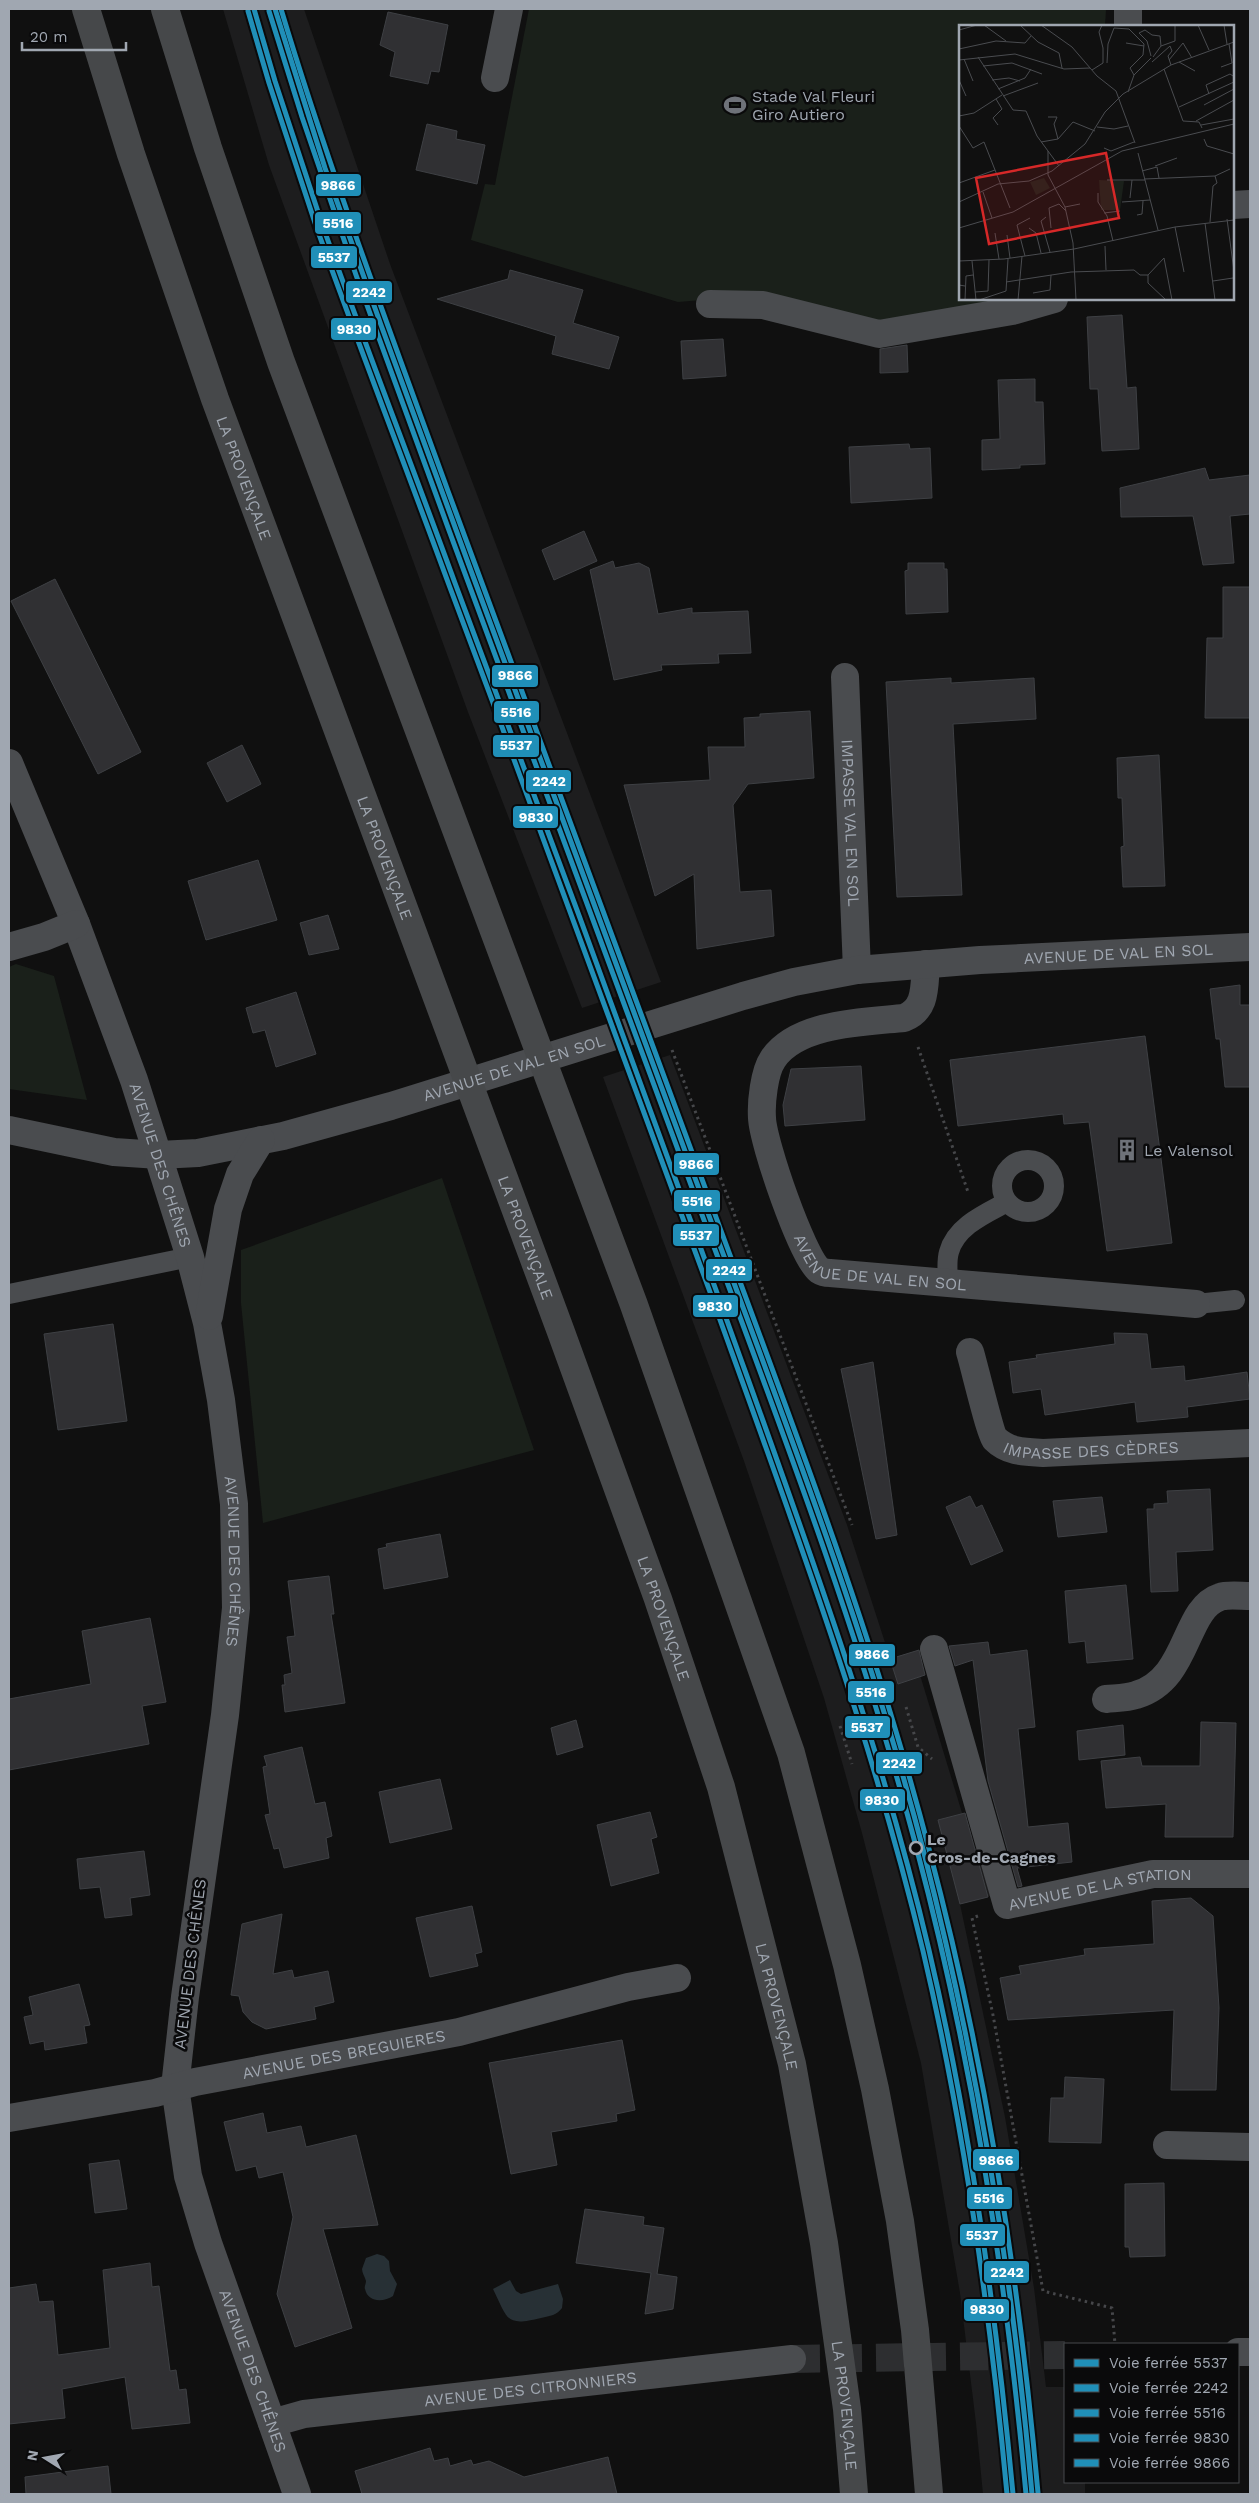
<svg xmlns="http://www.w3.org/2000/svg" width="1259" height="2503" font-family="'Work Sans',sans-serif">
	<style>
		.built { fill: #1d1d1e }
		.green { fill: #1a201a }
		.water { fill: #273035 }
		.building { fill: #303033; stroke: #3e4044 }
		.lines { fill: none; stroke-linecap: round; stroke-linejoin: round }
		.street-tunnel { stroke: #2d2e30; stroke-width: 28; stroke-dasharray: 28 14; stroke-linecap: butt }
		.path { stroke: #46474a; stroke-width: 3; stroke-dasharray: 2.5 4; stroke-linecap: butt }
		.lane { stroke: #4a4c4f; stroke-width: 20 }
		.street { stroke: #4a4c4f; stroke-width: 28 }
		.highway { stroke: #46484a; stroke-width: 28 }
		.rail-1-casing { stroke: #0a0a0b; stroke-width: 9 }
		.rail-2-casing { stroke: #0a0a0b; stroke-width: 9 }
		.rail-3-casing { stroke: #0a0a0b; stroke-width: 9 }
		.rail-4-casing { stroke: #0a0a0b; stroke-width: 9 }
		.rail-5-casing { stroke: #0a0a0b; stroke-width: 9 }
		.rail-1 { stroke: #208fb8; stroke-width: 5 }
		.rail-2 { stroke: #208fb8; stroke-width: 5 }
		.rail-3 { stroke: #208fb8; stroke-width: 5 }
		.rail-4 { stroke: #208fb8; stroke-width: 5 }
		.rail-5 { stroke: #208fb8; stroke-width: 5 }
		.stop-dot { fill: #0a0a0b; stroke: #a0a7b1; stroke-width: 2.5 }
		.labels { text-anchor: middle; dominant-baseline: central; stroke-width: 5; stroke-linejoin: round; paint-order: stroke }
		.poi-label { font-size: 16px; fill: #a0a7b1; stroke: #0a0a0b; text-anchor: start }
		.street-label { font-size: 16px; fill: #a0a7b1; stroke: #0a0a0b }
		.stop-label { font-size: 16px; font-weight: bold; fill: #a0a7b1; stroke: #0a0a0b; text-anchor: start }
		.inset-road { fill: none; stroke: #4a4c50; stroke-width: 1 }
		.view { fill: #d62828; fill-opacity: 0.15; stroke: #d62828; stroke-width: 2.5 }
		.inset-edge { fill: none; stroke: #a0a7b1; stroke-width: 2.5 }
		.line-badge { stroke: #0a0a0b; stroke-width: 2 }
		.badge-label { font-size: 14px; text-anchor: middle; font-weight: bold; fill: #fff }
	</style>
	<rect width="100%" height="100%" fill="#101010"/>
	<path class="built" d="M223,9H304L390,264L661,982L582,1008L468,712L269,165Z
		M670,1055L847,1525L890,1658L913,1652L973,1849L978,1848L990,1896L960,1904L1005,2117L1034,2288L1046,2387H1065V2482H1085V2494H983L976,2423L960,2293L921,2063L862,1833L824,1698L744,1461L603,1077Z"/>
	<path class="green" d="M529,9H1106L1105,26H960V299H1034L877,323L749,296L678,302L471,240L485,184L495,185Z
		M16,964L54,976L87,1100L9,1089V967Z
		M442,1178L534,1450L263,1523L241,1303V1250Z"/>
	<path class="water" d="M377,2254L384,2256L389,2261L390,2271L397,2284L393,2296C384,2302 368,2303 365,2289C364,2287 366,2284 366,2281C365,2277 362,2273 362,2269L366,2258Z
		M510,2280L516,2291L521,2294L558,2284L563,2299L562,2308C557,2315 550,2316 541,2318C505,2327 508,2319 493,2289Z"/>
	<path class="building" d="M388,12L448,25L439,72L431,71L428,84L390,76L395,52L380,45Z
		M427,124L457,131L456,139L485,145L477,184L416,170Z
		M510,270L583,290L573,323L619,337L609,369L552,354L556,336L437,299L508,279Z
		M1122,315L1127,388L1136,387L1139,449L1102,451L1098,389H1090L1087,317Z
		M723,339L726,376L683,379L681,341Z
		M907,345L908,372L880,373V349Z
		M1035,379V402H1043L1045,464L1020,465V468L982,470V440L1000,439L998,380Z
		M909,444L910,449L930,448L932,498L851,503L849,447Z
		M1205,468L1209,480L1250,475V514L1230,516L1234,563L1203,565L1193,516L1121,517L1120,488Z
		M584,531L597,561L554,580L542,550Z
		M613,561L615,568L639,563L649,568L658,614L692,608V613L748,611L751,653L718,654L719,663L661,665L662,670L614,680L590,570Z
		M908,563H944V569H947L948,612L906,614L905,571L908,570Z
		M55,579L141,752L98,774L11,601Z
		M1223,587H1250V718H1205L1207,638H1223Z
		M951,678V683L1034,678L1036,719L953,724L962,895L897,897L886,682Z
		M810,711L814,778L748,784L733,805L740,892L771,890L774,936L697,949L694,874L655,896L624,785L710,780L708,747H745L744,718L760,717V714Z
		M242,745L261,784L227,802L207,763Z
		M1159,755L1165,886L1123,887L1121,847L1124,846L1122,798H1118L1117,758Z
		M258,860L277,920L206,940L188,881Z
		M328,915L339,949L309,955L300,923Z
		M1240,985V1005H1250V1087H1225L1220,1039H1216L1210,989Z
		M296,992L316,1054L276,1067L265,1030L253,1033L246,1008Z
		M1145,1036L1172,1243L1107,1251L1089,1122L1064,1124L1063,1114L958,1126L950,1060Z
		M861,1066L865,1120L785,1126L783,1105L791,1069Z
		M113,1324L127,1421L58,1430L44,1334Z
		M1114,1333L1147,1334L1151,1369L1184,1366L1185,1381L1247,1372L1250,1399L1187,1407L1188,1417L1137,1422L1135,1402L1045,1415L1041,1389L1013,1393L1009,1362L1037,1358L1036,1355L1115,1344Z
		M873,1362L897,1535L876,1539L841,1369Z
		M1210,1489L1213,1550L1176,1552L1178,1591L1151,1592L1147,1509H1154V1504L1168,1503L1167,1491Z
		M970,1496L976,1508L982,1505L1003,1551L971,1565L946,1507Z
		M1102,1497L1107,1532L1058,1537L1053,1501Z
		M440,1534L448,1577L384,1589L378,1549L387,1547L386,1544Z
		M329,1576L334,1614H331L345,1703L285,1712L282,1685H285L284,1675L292,1673L287,1637L295,1636L288,1581Z
		M1126,1585L1133,1659L1087,1663L1085,1641L1069,1643L1065,1591Z
		M150,1618L166,1702L142,1706L149,1744L9,1770V1699L91,1684L82,1631Z
		M988,1642L990,1655L1027,1650L1035,1727L1018,1729L1028,1827L1068,1823L1072,1862L1017,1868L1022,1886L1018,1887L988,1781L973,1660L955,1666L949,1646Z
		M919,1650L925,1675L898,1684L890,1659Z
		M576,1720L583,1747L557,1755L551,1728Z
		M1201,1722L1236,1723L1233,1837H1165L1166,1804L1106,1808L1101,1761L1140,1757L1142,1766H1200Z
		M1123,1725L1125,1755L1079,1760L1077,1731Z
		M302,1747L315,1804L325,1802L332,1836L326,1838L329,1858L284,1868L279,1848L274,1849L265,1815L270,1814L263,1767L267,1766L264,1756Z
		M440,1779L452,1829L390,1843L379,1792Z
		M650,1812L657,1837L651,1839L659,1873L611,1886L597,1825Z
		M965,1813L988,1897L960,1904L938,1820Z
		M144,1851L150,1895L130,1898L132,1915L105,1918L100,1887L80,1889L77,1859Z
		M1191,1898L1213,1916L1219,2008L1216,2090H1171L1174,2010L1008,2020L1000,1978L1021,1974L1019,1966L1085,1955L1084,1949L1154,1944L1152,1901Z
		M472,1906L482,1952L475,1954L478,1966L430,1977L416,1918Z
		M282,1914L273,1974L292,1970L294,1978L328,1971L334,2002L314,2007L316,2019L266,2029L252,2022L243,2012L239,1996L231,1995L242,1924Z
		M79,1984L90,2025L84,2026L87,2043L45,2050L44,2041L30,2044L24,2017L33,2015L29,1997Z
		M622,2040L635,2110L616,2114L617,2121L551,2132L557,2165L511,2174L489,2063Z
		M1065,2077L1104,2079L1101,2143L1049,2142L1051,2098H1064Z
		M263,2113L267,2133L301,2126L306,2147L356,2135L378,2225L323,2229L352,2328L295,2347L277,2294L293,2217L283,2172L259,2178L256,2166L236,2171L224,2122Z
		M119,2160L127,2209L95,2213L89,2164Z
		M1164,2183L1165,2256L1130,2257L1129,2247H1125V2184Z
		M585,2209L644,2217L643,2225L664,2228L657,2274L677,2277L673,2309L645,2314L651,2273L576,2263Z
		M150,2263L152,2287L159,2286L170,2371L176,2370L179,2390L186,2389L190,2423L132,2429L125,2377L62,2389L65,2418L9,2424V2288L36,2284L39,2302L53,2301L58,2355L110,2348L103,2270Z
		M430,2448L434,2461L448,2458L450,2466L471,2460L473,2465L489,2461L524,2477L608,2457L617,2494H362L355,2471Z
		M108,2466L111,2494H26L25,2477Z"/>
	<g class="lines">
		<path class="street-tunnel" d="M792,2359L1065,2355"/>
		<path class="path" d="M918,1047L968,1192
			M672,1050L852,1525
			M906,1707L918,1747L932,1759
			M840,1726L852,1764
			M978,1916L972,1918L993,2015L1043,2291L1112,2308L1115,2344"/>
		<path class="lane" d="M1002 1186a26 26 0 1 1 52 0a26 26 0 1 1-52 0Z
			M948,1284C948,1274 946,1262 949,1252C956,1226 985,1214 1007,1202
			M9,1294L190,1257
			M1196,1304L1235,1300"/>
		<g class="street">
			<path d="M1128,26V9"/>
			<path d="M495,78L509,9"/>
			<path d="M1233,205L1250,204"/>
			<path d="M710,304L763,305L879,334L1012,311L1054,299"/>
			<path id="s1" d="M845,677L857,970"/>
			<path id="s2" d="M9,763L76,924L134,1080L190,1257L207,1323L221,1400L234,1504L236,1608L225,1715L185,1997L175,2087L188,2176L208,2243L297,2494"/>
			<path d="M9,947L44,937L76,924"/>
			<path id="s3" d="M926,964C924,986 927,1009 904,1018C864,1022 797,1023 773,1059C764,1072 761,1103 762,1118C763,1143 802,1256 819,1270C822,1272 826,1273 830,1273L1196,1304"/>
			<path id="s4" d="M9,1130L114,1152L159,1155L198,1153L283,1136L391,1106L743,996L794,982L857,970L980,960L1250,947"/>
			<path d="M209,1316L228,1209L240,1174L261,1140"/>
			<path id="s5" d="M970,1352C974,1365 990,1433 995,1439C1008,1452 1025,1452 1043,1453L1250,1443"/>
			<path id="s6" d="M934,1649L1007,1905L1153,1874H1250"/>
			<path d="M1106,1699C1116,1698 1127,1698 1136,1695C1190,1679 1183,1609 1220,1597C1228,1594 1241,1596 1250,1596"/>
			<path id="s7" d="M9,2118L155,2093L195,2082L459,2032L628,1987L677,1978"/>
			<path d="M1167,2145L1250,2147"/>
			<path d="M1238,2352H1250"/>
			<path id="s8" d="M272,2423L304,2414L792,2359"/>
		</g>
		<g class="highway">
			<path id="s9" d="M86,9L131,154L215,399L561,1332L658,1599L721,1787L792,2064L824,2243L847,2409L854,2494"/>
			<path d="M165,9L208,148L281,362L634,1305L791,1753L847,1965L875,2089L900,2221L915,2330L929,2494"/>
		</g>
		<g class="rail-1-casing">
			<path id="rail-1" d="M254,9L275,81L322,224C365,344 411,463 455,583C543,818 631,1054 716,1290C794,1508 876,1725 929,1950C971,2129 996,2311 1013,2494"/>
		</g>
		<g class="rail-2-casing">
			<path id="rail-2" d="M275,9L325,168L381,325C480,597 581,868 681,1140C767,1375 861,1610 924,1853C978,2064 1013,2277 1032,2494"/>
		</g>
		<g class="rail-3-casing">
			<path id="rail-3" d="M269,11L302,117L356,275C459,561 566,845 671,1131C758,1368 852,1605 917,1850C973,2061 1006,2277 1026,2494"/>
		</g>
		<g class="rail-4-casing">
			<path id="rail-4" d="M248,11L269,83L316,226C359,346 405,465 449,585C537,820 624,1055 710,1292C788,1509 869,1726 923,1951C965,2130 990,2312 1007,2494"/>
		</g>
		<g class="rail-5-casing">
			<path id="rail-5" d="M281,9C330,172 390,331 448,491C537,738 629,983 720,1228C796,1433 874,1637 929,1849C985,2060 1019,2276 1038,2493"/>
		</g>
		<use href="#rail-1" class="rail-1"/>
		<use href="#rail-2" class="rail-2"/>
		<use href="#rail-3" class="rail-3"/>
		<use href="#rail-4" class="rail-4"/>
		<use href="#rail-5" class="rail-5"/>
	</g>
	<defs>
		<g id="stadium-bare" transform="scale(1.725)"><path d="M0-5a6.5 5 0 1 0 0 10a6.5 5 0 1 0 0-10ZM-3.5-1.8h7v3.6h-7Z" fill="#6e7279" stroke="#0a0a0b" stroke-width="2.5" paint-order="stroke"/></g>
		<g id="building-bare" transform="scale(1.725)"><path d="M-4-6H4V6H1V3H-1V6H-4ZM-2.5-4.3h1.7v1.8h-1.7ZM.8-4.3h1.7v1.8H.8ZM-2.5-1h1.7V.8h-1.7ZM.8-1h1.7V.8H.8Z" fill="#6e7279" stroke="#0a0a0b" stroke-width="2.5" paint-order="stroke"/></g>
	</defs>
	<g fill-rule="evenodd">
		<use href="#stadium-bare" x="735" y="105"/>
		<use href="#building-bare" x="1127" y="1150"/>
	</g>
	<circle class="stop-dot" cx="916" cy="1848" r="6"/>
	<g class="labels">
		<g class="poi-label">
			<text x="752" y="96">Stade Val Fleuri<tspan x="752" dy="18">Giro Autiero</tspan></text>
			<text x="1144" y="1150">Le Valensol</text>
		</g>
		<g class="street-label">
			<text stroke="none"><textPath href="#s9" startOffset="495">LA PROVENÇALE</textPath></text>
			<text stroke="none"><textPath href="#s1" startOffset="146">IMPASSE VAL EN SOL</textPath></text>
			<text stroke="none"><textPath href="#s9" startOffset="900">LA PROVENÇALE</textPath></text>
			<text stroke="none"><textPath href="#s4" startOffset="1138">AVENUE DE VAL EN SOL</textPath></text>
			<text stroke="none"><textPath href="#s4" startOffset="519">AVENUE DE VAL EN SOL</textPath></text>
			<text stroke="none"><textPath href="#s2" startOffset="430">AVENUE DES CHÊNES</textPath></text>
			<text stroke="none"><textPath href="#s9" startOffset="1305">LA PROVENÇALE</textPath></text>
			<text stroke="none"><textPath href="#s3" startOffset="482">AVENUE DE VAL EN SOL</textPath></text>
			<text stroke="none"><textPath href="#s5" startOffset="190">IMPASSE DES CÈDRES</textPath></text>
			<text stroke="none"><textPath href="#s2" startOffset="835">AVENUE DES CHÊNES</textPath></text>
			<text stroke="none"><textPath href="#s9" startOffset="1710">LA PROVENÇALE</textPath></text>
			<text stroke="none"><textPath href="#s6" startOffset="361">AVENUE DE LA STATION</textPath></text>
			<text transform="translate(190 1964) rotate(-83)">AVENUE DES CHÊNES</text>
			<text stroke="none"><textPath href="#s9" startOffset="2115">LA PROVENÇALE</textPath></text>
			<text stroke="none"><textPath href="#s7" startOffset="341">AVENUE DES BREGUIERES</textPath></text>
			<text stroke="none"><textPath href="#s2" startOffset="1660">AVENUE DES CHÊNES</textPath></text>
			<text stroke="none"><textPath href="#s8" startOffset="261">AVENUE DES CITRONNIERS</textPath></text>
			<text stroke="none"><textPath href="#s9" startOffset="2520">LA PROVENÇALE</textPath></text>
		</g>
		<g class="stop-label">
			<text x="927" y="1839">Le<tspan x="927" dy="18">Cros-de-Cagnes</tspan></text>
		</g>
	</g>
	<g transform="translate(959 25)">
		<rect width="275" height="275" fill="#101010"/>
		<path d="M85,153L91,163L77,170L71,157ZM140,155L165,156L161,185H142Z" fill="#1a201a"/>
		<path class="inset-road" d="M25,0L47,16M61,0L79,17L100,28L103,43M82,0L113,22L138,51L157,66L176,118M239,0L250,25M265,0L268,19M0,5L18,0M167,18L185,21M202,21L216,16V0M0,24L37,16L66,18L72,11M192,31L188,16L180,8L186,5L193,10L201,11L202,21L194,32M19,32L54,85L67,86L78,111L100,141M5,34L14,56M0,35L56,29L105,44L131,43M210,35L224,18L233,33M193,37L211,21L213,26L209,31L212,40M220,37L236,46M148,38L149,19L155,3L170,4L185,19L184,30L171,43L175,50M24,41L53,38L83,49M262,42L273,38L270,19M205,44L224,96L240,97L243,103M133,45L144,38V23L140,7L143,0M0,55L7,71M33,55L50,53L61,56M39,64L66,53L72,44M169,67L175,50L192,33M250,69L247,60L271,49L274,51M44,71L79,58M37,74L43,84L34,93L39,100M245,80L275,64M220,82L275,57M0,91L15,88L43,70M237,96L275,75M242,100L275,94M0,101L14,123L25,117L51,183M138,102L155,104L169,101M99,114L114,97L136,106M245,114L248,121L275,129M82,117L99,114L95,99L98,92H89M145,123L152,126L175,117M89,126V150L106,182L114,218L117,275M179,128L199,205M196,141L218,133M183,146L198,142L200,153M256,151L271,144M185,154L256,151L258,158L254,161L251,197M148,155H186M0,158L36,145M24,167L33,193M139,168V177L148,191L154,216M171,173L173,155M0,177L39,159L70,156L93,146L126,119L146,87L164,69L212,40L275,17M163,177L191,175M106,182L121,179M145,188L161,186M178,190L183,189L184,176M87,192L82,196L91,227M268,194L275,246M246,198L256,275M216,202L225,247M0,203L54,187L163,126L275,99M70,203L77,208L82,228M92,203L90,183L100,179L107,186M36,208L40,234M48,210L51,233M146,221L147,245M66,231L58,200L71,193M0,236L45,234L115,224L216,202L275,195M13,236L17,275M189,250L205,233L213,275M254,256L274,253M47,257L112,247L175,245L181,250H189V258L207,275M16,267L29,266L30,235M74,268L91,265L92,250M0,275V260L6,261M6,275L7,251L14,250M20,275L47,266L49,234M59,275L63,231"/>
		<path class="view" d="M147,128L160,193L30,219L17,153Z"/>
		<rect width="275" height="275" class="inset-edge"/>
	</g>
	<g class="line-badge">
		<rect x="315" y="173" width="47" height="24" rx="5" fill="#208fb8"/>
		<rect x="314" y="211" width="48" height="24" rx="5" fill="#208fb8"/>
		<rect x="310" y="245" width="48" height="24" rx="5" fill="#208fb8"/>
		<rect x="345" y="280" width="48" height="24" rx="5" fill="#208fb8"/>
		<rect x="330" y="317" width="47" height="24" rx="5" fill="#208fb8"/>
		<rect x="491" y="664" width="48" height="24" rx="5" fill="#208fb8"/>
		<rect x="493" y="700" width="47" height="24" rx="5" fill="#208fb8"/>
		<rect x="492" y="734" width="48" height="24" rx="5" fill="#208fb8"/>
		<rect x="525" y="769" width="47" height="24" rx="5" fill="#208fb8"/>
		<rect x="512" y="805" width="47" height="24" rx="5" fill="#208fb8"/>
		<rect x="673" y="1152" width="47" height="24" rx="5" fill="#208fb8"/>
		<rect x="673" y="1189" width="48" height="24" rx="5" fill="#208fb8"/>
		<rect x="672" y="1223" width="48" height="24" rx="5" fill="#208fb8"/>
		<rect x="705" y="1258" width="48" height="24" rx="5" fill="#208fb8"/>
		<rect x="692" y="1294" width="47" height="24" rx="5" fill="#208fb8"/>
		<rect x="848" y="1643" width="48" height="24" rx="5" fill="#208fb8"/>
		<rect x="847" y="1680" width="48" height="24" rx="5" fill="#208fb8"/>
		<rect x="844" y="1715" width="47" height="24" rx="5" fill="#208fb8"/>
		<rect x="875" y="1751" width="48" height="24" rx="5" fill="#208fb8"/>
		<rect x="859" y="1788" width="47" height="24" rx="5" fill="#208fb8"/>
		<rect x="972" y="2148" width="48" height="24" rx="5" fill="#208fb8"/>
		<rect x="966" y="2186" width="47" height="24" rx="5" fill="#208fb8"/>
		<rect x="959" y="2223" width="47" height="24" rx="5" fill="#208fb8"/>
		<rect x="983" y="2260" width="47" height="24" rx="5" fill="#208fb8"/>
		<rect x="963" y="2298" width="47" height="24" rx="5" fill="#208fb8"/>
	</g>
	<g class="badge-label">
		<text x="338" y="190">9866</text>
		<text x="338" y="228">5516</text>
		<text x="334" y="262">5537</text>
		<text x="369" y="297">2242</text>
		<text x="354" y="334">9830</text>
		<text x="515" y="680">9866</text>
		<text x="516" y="717">5516</text>
		<text x="516" y="750">5537</text>
		<text x="549" y="786">2242</text>
		<text x="536" y="822">9830</text>
		<text x="696" y="1169">9866</text>
		<text x="697" y="1206">5516</text>
		<text x="696" y="1240">5537</text>
		<text x="729" y="1275">2242</text>
		<text x="715" y="1311">9830</text>
		<text x="872" y="1659">9866</text>
		<text x="871" y="1697">5516</text>
		<text x="867" y="1732">5537</text>
		<text x="899" y="1768">2242</text>
		<text x="882" y="1805">9830</text>
		<text x="996" y="2165">9866</text>
		<text x="989" y="2203">5516</text>
		<text x="982" y="2240">5537</text>
		<text x="1007" y="2277">2242</text>
		<text x="987" y="2314">9830</text>
	</g>
	<rect width="1259" height="2503" fill="none" stroke="#a0a7b1" stroke-width="20"/>
	<rect x="1064" y="2343" width="175" height="140" fill="#0a0a0b" stroke="#46494d"/>
	<rect x="1074" y="2359" width="25" height="8" fill="#208fb8" stroke="#46494d"/>
	<text x="1109" y="2368" font-size="15" fill="#a0a7b1">Voie ferrée 5537</text>
	<rect x="1074" y="2384" width="25" height="8" fill="#208fb8" stroke="#46494d"/>
	<text x="1109" y="2393" font-size="15" fill="#a0a7b1">Voie ferrée 2242</text>
	<rect x="1074" y="2409" width="25" height="8" fill="#208fb8" stroke="#46494d"/>
	<text x="1109" y="2418" font-size="15" fill="#a0a7b1">Voie ferrée 5516</text>
	<rect x="1074" y="2434" width="25" height="8" fill="#208fb8" stroke="#46494d"/>
	<text x="1109" y="2443" font-size="15" fill="#a0a7b1">Voie ferrée 9830</text>
	<rect x="1074" y="2459" width="25" height="8" fill="#208fb8" stroke="#46494d"/>
	<text x="1109" y="2468" font-size="15" fill="#a0a7b1">Voie ferrée 9866</text>
	<g transform="translate(45 2458) rotate(281)" stroke="#0a0a0b" stroke-width="4" paint-order="stroke">
	<path d="M0-4L9 19L0 12L-9 19Z" fill="#a0a7b1"/>
	<text y="-8" font-size="14" font-weight="bold" text-anchor="middle" fill="#a0a7b1">N</text>
	</g>
	<path d="M22 42v8h104v-8" fill="none" stroke="#a0a7b1" stroke-width="2.5"/>
	<text x="30" y="42" font-size="15" fill="#a0a7b1" stroke="#0a0a0b" stroke-width="4" paint-order="stroke">20 m</text>
</svg>
